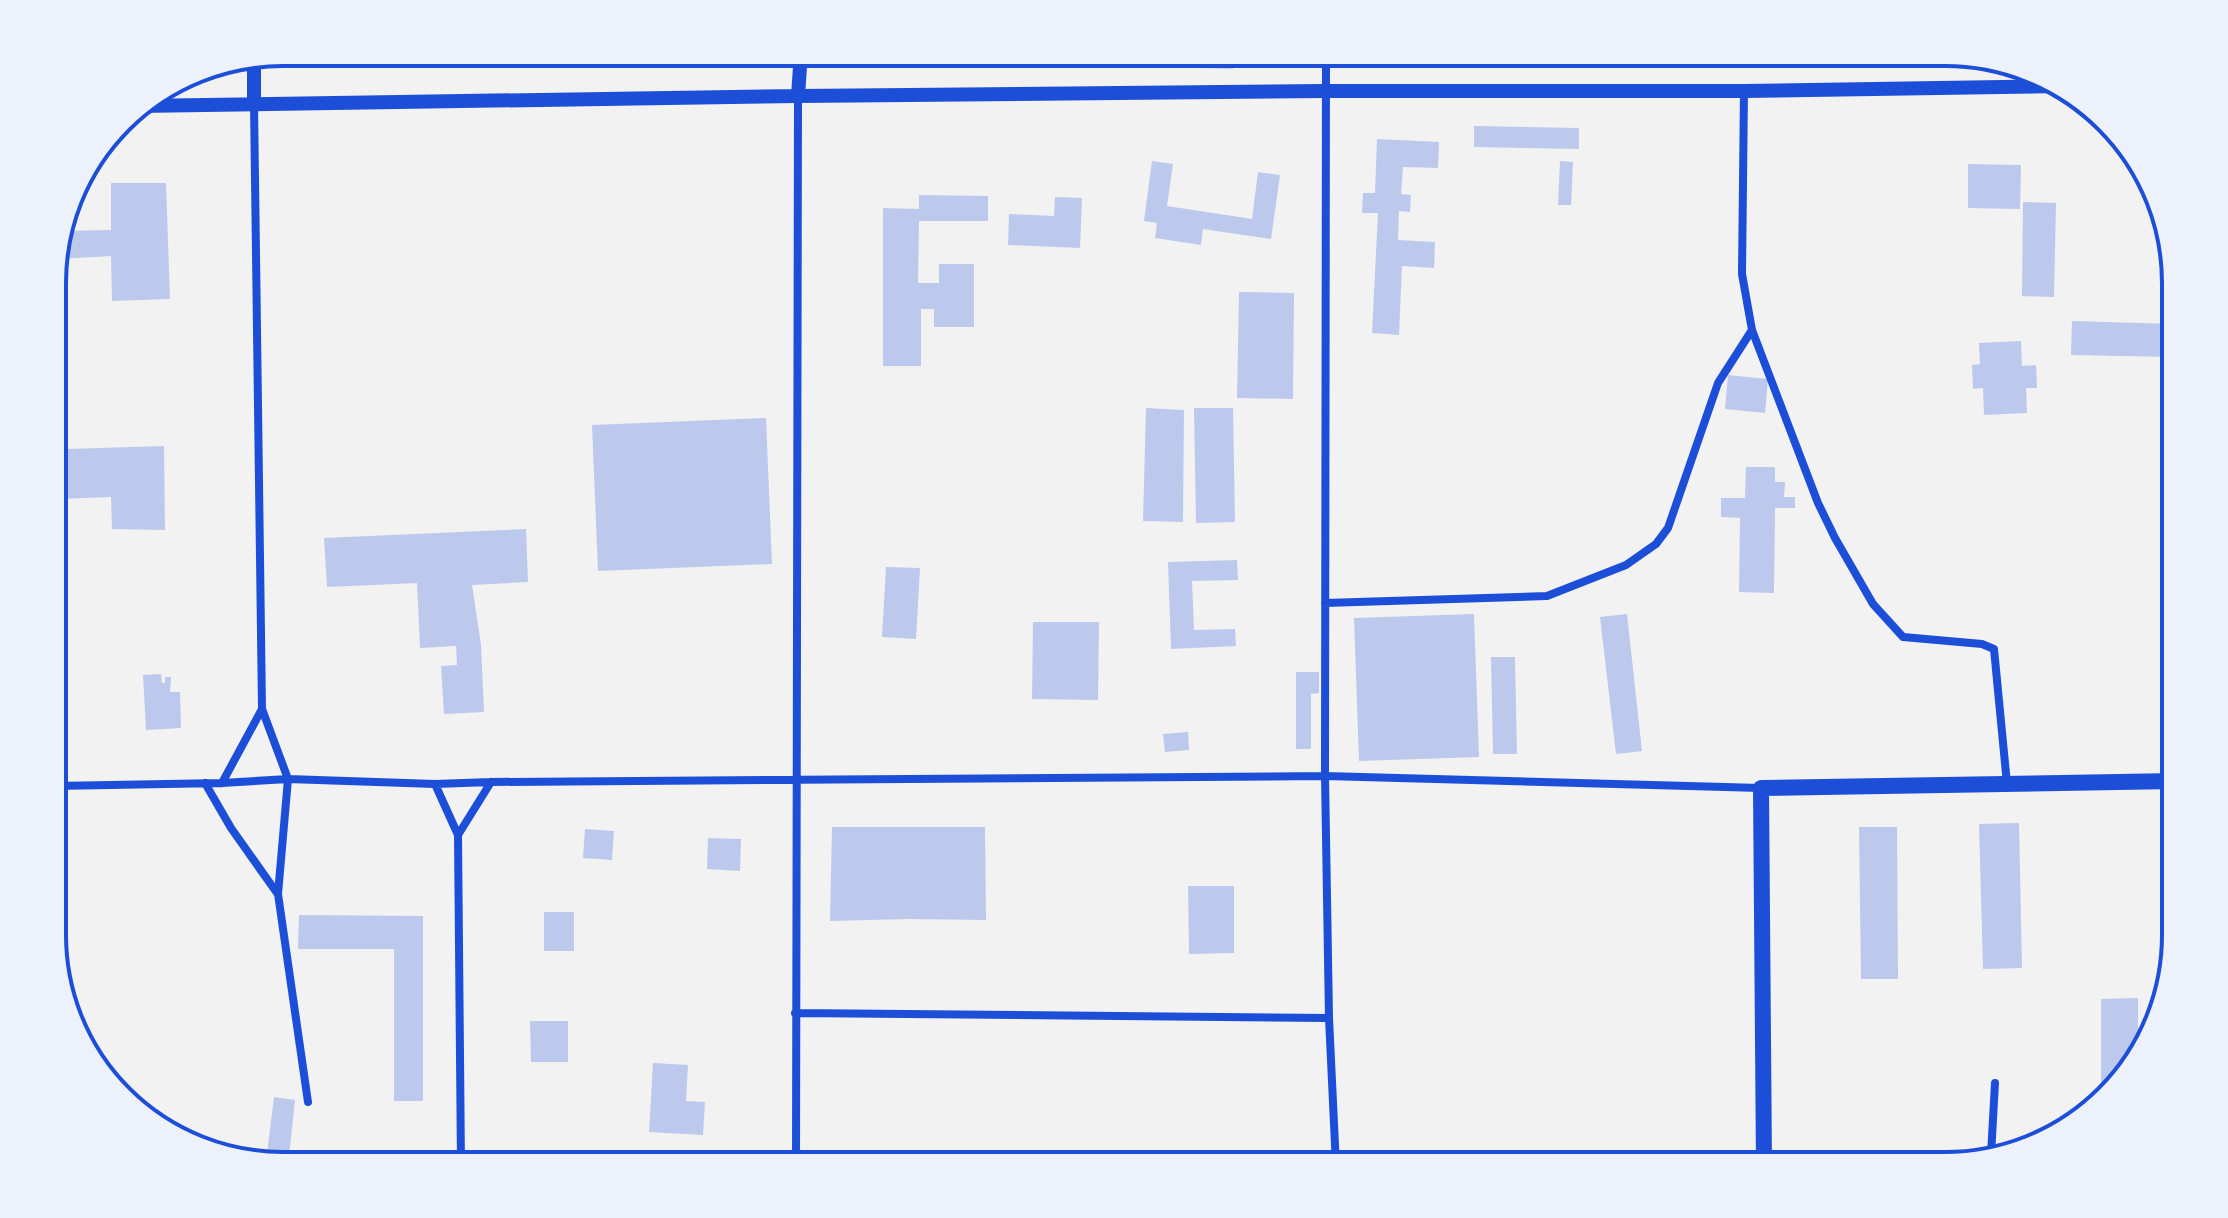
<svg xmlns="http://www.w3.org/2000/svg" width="2228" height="1218" font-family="Poppins,sans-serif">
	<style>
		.building { fill: #bdc9ec }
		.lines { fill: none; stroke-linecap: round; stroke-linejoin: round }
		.minor { stroke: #1d4ed8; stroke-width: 8 }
		.tertiary { stroke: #1d4ed8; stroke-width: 14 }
		.primary { stroke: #1d4ed8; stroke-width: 16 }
		.rim { fill: none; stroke: #1d4ed8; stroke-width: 4 }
	</style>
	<rect width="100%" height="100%" fill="#f2f2f2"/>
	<path class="building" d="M1024,52H1049V55L1024,56Z
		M1197,52H1234L1233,69L1197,68Z
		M1262,52H1294L1295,63L1262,64Z
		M1474,126L1579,128V149L1474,147Z
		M1377,139L1439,142L1438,168L1403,167L1401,194L1411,195L1410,212L1399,211L1398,240L1435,242L1434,268L1402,266L1399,335L1372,333L1378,213H1362L1363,193H1375Z
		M1152,161L1173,164L1167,206L1252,219L1258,172L1280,175L1271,239L1203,229L1201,245L1155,238L1157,223L1144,221Z
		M1560,161L1573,162L1571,205H1558Z
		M1968,164L2021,165L2020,209L1968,208Z
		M111,183H166L170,299L112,301L111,256L57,259V249L62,231L111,230Z
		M919,195L988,196V221H919L918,283H939V264H974V327H934V309H921V366H883V208L919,209Z
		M1055,197L1082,198L1080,248L1008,245L1009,214L1054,216Z
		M2023,202L2056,203L2054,297L2022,296Z
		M1239,292L1294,293L1293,399L1237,398Z
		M2072,321L2174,324V357L2071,355Z
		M2021,341L2022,366L2036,365L2037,388H2026L2027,413L1984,415L1983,388L1973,389L1972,365L1980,364L1979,343Z
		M1728,375L1768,379L1765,413L1725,409Z
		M1146,408L1184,410L1183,522L1143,521Z
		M1194,408H1233L1235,522L1196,523Z
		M766,418L772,564L598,571L592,425Z
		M164,446L165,530L112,529L111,497L58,499L59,529H53V449H55L57,488H66L67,449Z
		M1746,467H1775V482H1785L1784,497H1795V508H1775L1774,593L1739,592L1740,518L1721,517V498H1745Z
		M526,529L528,582L472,585L481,645L484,712L444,714L441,666L457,665L456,646L420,648L417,583L327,587L324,538Z
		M1237,560L1238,580L1192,581L1194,630L1235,629L1236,646L1171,649L1168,562Z
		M886,567L920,568L916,639L882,637Z
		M1474,614L1479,757L1359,761L1354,618Z
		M1627,614L1642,751L1616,754L1600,617Z
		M1033,622H1099L1098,700L1032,699Z
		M1491,657H1515L1517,754H1493Z
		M1296,672H1319V693L1311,694V749H1296Z
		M161,674L162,683H165V677H171L170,692H180L181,728L146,730L143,675Z
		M1188,732L1189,750L1165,752L1163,734Z
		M2019,823L2022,968L1983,969L1979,824Z
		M832,827H985L986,920L908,919L830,921Z
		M1859,827H1897L1898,979H1861Z
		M585,829L614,831L612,860L583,858Z
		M708,838L741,839L740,871L707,869Z
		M1188,886H1234V953L1189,954Z
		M544,912H574V951H544Z
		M299,915L423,916V1101H394V949H298Z
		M2154,995H2162L2155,1025H2154Z
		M2138,998V1054L2101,1095V999Z
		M530,1021H568V1062H531Z
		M653,1063L688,1065L686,1101L705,1102L703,1135L649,1132Z
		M274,1097L295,1100L288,1166L266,1162Z"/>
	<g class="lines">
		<path class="minor" d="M1326,52L1325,776L1329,1018L1336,1166
			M1744,91L1742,274L1752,330L1818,503L1835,538L1873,604L1903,637L1982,644L1994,649L2007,784
			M254,103L262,709L288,779L278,894L308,1102
			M1325,603L1547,596L1626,565L1656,544L1668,528L1718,383L1752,330
			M205,783L231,828L277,893
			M222,783L262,709
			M435,784L458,835L461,1166
			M54,786L222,783L288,779L435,784L491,782L1325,776L1761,788
			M458,835L491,782
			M54,853L63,987
			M795,1013L1329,1018
			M1991,1155L1995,1083
			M796,1166L798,96"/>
		<path class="tertiary" d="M798,96L801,52
			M254,103V58
			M137,106L798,96L1324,91H1744L2059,86"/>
		<path class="primary" d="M1764,1166L1761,788L2176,781"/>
	</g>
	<path d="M0 0H2228V1218H0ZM283 66H1945A217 217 0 0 1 2162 283V935A217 217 0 0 1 1945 1152H283A217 217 0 0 1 66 935V283A217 217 0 0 1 283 66Z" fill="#edf1fc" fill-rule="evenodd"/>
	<path class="rim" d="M283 66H1945A217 217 0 0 1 2162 283V935A217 217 0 0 1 1945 1152H283A217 217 0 0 1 66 935V283A217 217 0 0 1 283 66Z"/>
</svg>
